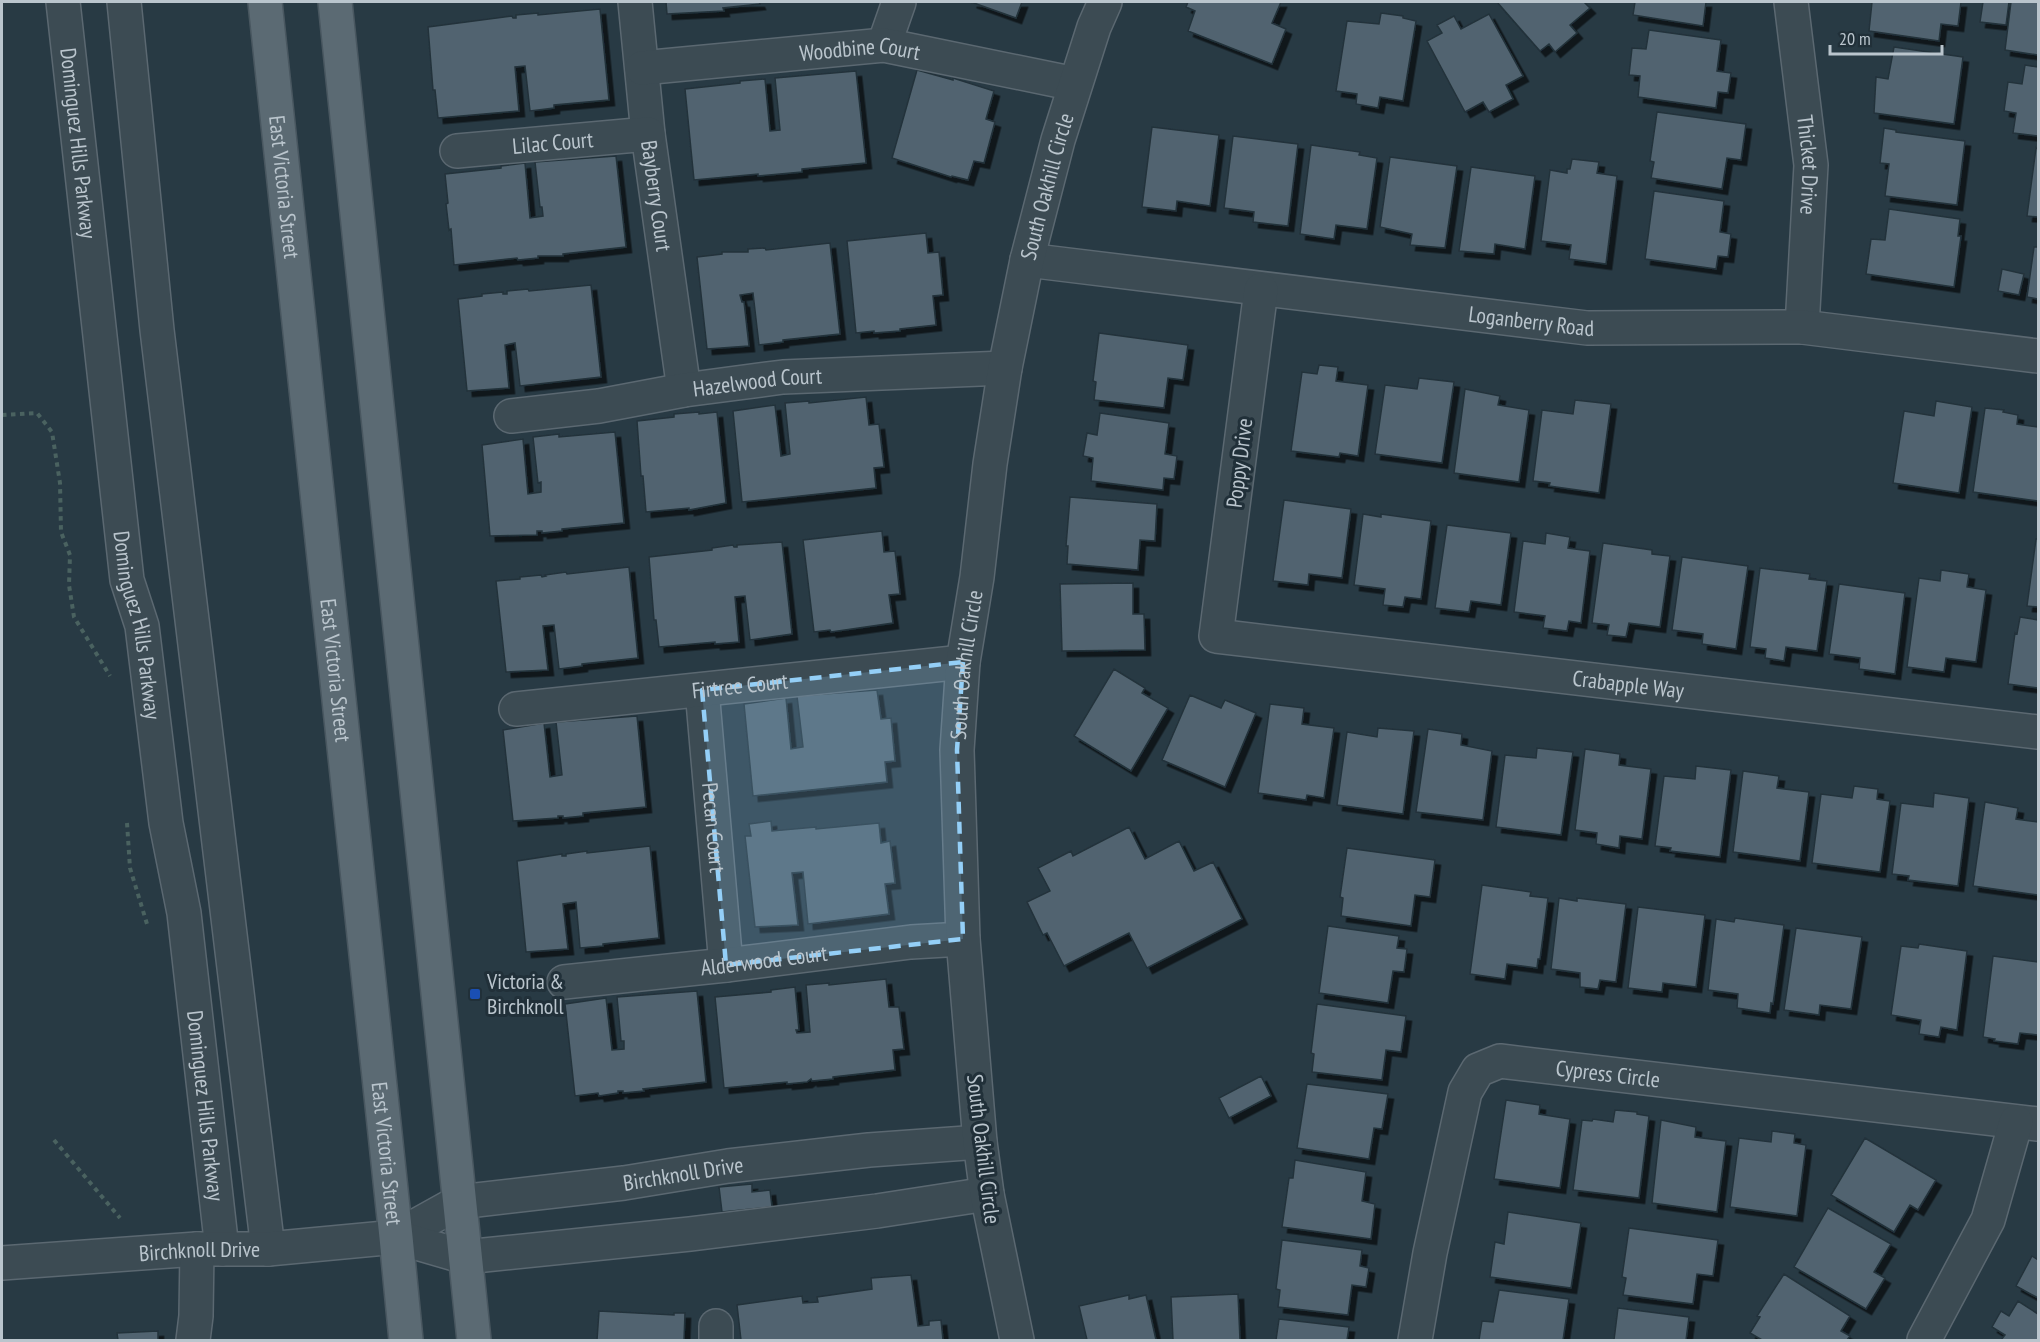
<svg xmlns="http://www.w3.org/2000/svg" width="2040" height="1342" font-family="'PT Sans Narrow',sans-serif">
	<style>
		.building { fill: #51646f; stroke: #23323b; stroke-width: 1.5; filter: url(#shadow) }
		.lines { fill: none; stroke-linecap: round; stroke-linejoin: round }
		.minor-casing { stroke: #5b6871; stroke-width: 36 }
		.major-casing { stroke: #495760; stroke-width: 36 }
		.path { stroke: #4a6260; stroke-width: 4; stroke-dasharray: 4.5 4.5; stroke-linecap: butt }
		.minor { stroke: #3c4b53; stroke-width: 33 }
		.major { stroke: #5b6a73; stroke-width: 33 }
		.marked { fill: #94cff7; fill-opacity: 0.2; stroke: #94cff7; stroke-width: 4.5; stroke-dasharray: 12 8; stroke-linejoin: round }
		.transit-dot { fill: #1a4fb4; stroke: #213039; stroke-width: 2 }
		.labels { text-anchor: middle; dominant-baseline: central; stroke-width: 6; stroke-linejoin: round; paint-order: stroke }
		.street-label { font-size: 22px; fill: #bac5cd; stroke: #213039 }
		.poi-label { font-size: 22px; fill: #bac5cd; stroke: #213039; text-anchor: start }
	</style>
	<defs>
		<filter id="shadow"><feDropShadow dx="5.5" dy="5.5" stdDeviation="0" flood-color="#0009"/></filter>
	</defs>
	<rect width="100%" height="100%" fill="#283a44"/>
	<path class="building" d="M666,2H759L760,4L723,8L724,11L667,14Z
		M971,2H1022L1016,18Z
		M1188,2H1281L1272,23L1286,29L1272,64L1188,31L1195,11L1186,7Z
		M1497,2H1584L1590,8L1570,25L1577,33L1555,52L1549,44L1540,51Z
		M1635,2H1706L1703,26L1633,15Z
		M1872,2H1961L1958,26L1941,24L1939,41L1869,31Z
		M1983,2H2009L2006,25L1980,22Z
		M2011,2H2038V55L2005,50Z
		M600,9L609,100L554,105V108L530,111L525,66L515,67L519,111L438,118L435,90H433L428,27L512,16L513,18H516V15L538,13V15Z
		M1381,13L1403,16V18L1416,21L1403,101L1380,97L1378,108L1356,104L1357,94L1336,91L1347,21L1379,24Z
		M1489,14L1523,76L1506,85L1513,99L1489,112L1483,102L1465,112L1427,41L1442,33L1437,25L1454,16L1461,29Z
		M1649,30L1721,40L1717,71L1731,73L1728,93L1718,92L1716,108L1638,97L1640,76L1629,75L1632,48L1646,49Z
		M1894,47L1963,57L1954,124L1874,113L1876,77L1888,79Z
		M2025,65L2038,67V136L2013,133L2016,113L2004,111L2008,82L2022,84Z
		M917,70L953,80V78L994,91L986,119L995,122L984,163L974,161L968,180L952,176L951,177L892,158Z
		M856,71L866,163L802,169V172L758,176V174L694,180L685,89L740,83V81L765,79L770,131L780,130L775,78Z
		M1657,112L1746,124L1741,160L1727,158L1722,189L1651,178L1654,162L1650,161Z
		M1152,127L1219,135L1210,206L1177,201L1176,211L1142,207Z
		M1884,128L1896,130V132L1965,141L1957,205L1885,196L1889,164L1880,163Z
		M1233,136L1298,144L1288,226L1253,222L1254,212L1224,208Z
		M1311,145L1360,152L1359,155L1377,158L1367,229L1336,225L1334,239L1300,234Z
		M2036,148L2038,149V217L2027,216Z
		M616,156L626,247L563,254V256H538V258L518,260L517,258L454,265L451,229L449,230L446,204L448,203L445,174L501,168V166L525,163L530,218L543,216L542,207H540L535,162Z
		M1390,157L1457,166L1445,248L1410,245L1412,234L1380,227Z
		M1572,159L1599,162L1597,173L1617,176L1606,264L1569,259L1571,245L1541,241L1550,170L1567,173V169H1570Z
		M1471,167L1535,176L1525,249L1495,244L1494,254L1459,251Z
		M1654,191L1724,201L1720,232L1731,234L1728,257L1718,256L1716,269L1645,259Z
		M1889,209L1960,219L1958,236H1961L1954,287L1866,274L1871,239L1885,240Z
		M926,233L928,253L939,252L943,295L933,296L936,325L900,329V331L874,333V331L856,333L847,241Z
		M830,243L840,334L783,340V342L759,345L753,293L740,295L742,302H744L749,346L707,349L697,257L722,254V252H748V249L765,248L766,250Z
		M2038,244V299L2027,297L2034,247H2038Z
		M2002,269L2024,274L2019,295L1998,291Z
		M591,285L601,377L520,386L515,343L505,345L509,388L467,391L458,299L482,296V294L503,292V294H507V291L528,289L529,291Z
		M1099,333L1188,345L1183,380L1168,378L1164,408L1094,400L1096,382L1093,381Z
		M1319,365L1338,367L1336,381L1368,385L1358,456L1340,453L1339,457L1291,451L1302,372L1317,374Z
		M1419,378L1454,382L1442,463L1375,454L1385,385L1417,389Z
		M1465,389L1500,396L1498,405L1529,410L1519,482L1454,473Z
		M866,397L869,425L879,424L884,467L874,468L876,488L742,502L733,411L775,405L781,456L790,454L785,403L809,401V403Z
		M1575,400L1611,404L1599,493L1549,486L1550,483L1533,481L1542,410L1573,414Z
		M1936,401L1972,407L1959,493L1893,483L1904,411L1934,416Z
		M1985,408L2004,410L2003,412L2018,415L2017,424L2038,427V501L1973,492Z
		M699,412V414L717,412L726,503L689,510V508L646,512L643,476H641L637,421L674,417V414Z
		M1100,413L1169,423L1165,454L1177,456L1174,479L1164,478L1163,490L1091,481L1093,458L1083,456L1087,433L1097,435Z
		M615,432L624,523L562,529V531L542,533V531H537V535L490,536L482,445L523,439L528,494L541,492V482L538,483L533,437L559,434V437Z
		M1070,497L1157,504L1155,541L1140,540L1138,570L1067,564L1068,546H1066Z
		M1284,500L1351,509L1342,578L1309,574L1308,585L1273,581Z
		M1363,514L1381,517V514L1431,521L1421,599L1405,597L1403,607L1383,605L1385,589L1354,585Z
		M1447,525L1511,533L1501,605L1471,601L1469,612L1435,608Z
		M882,531L884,552L895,551L900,594L889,595L893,623L831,632L830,630L814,632L803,540Z
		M1546,533L1570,537L1568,548L1590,551L1581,623L1569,621L1567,631L1543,628L1545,616L1514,612L1523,541L1545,544Z
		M2036,539H2038V607L2027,606Z
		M782,542L792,634L750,640L745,596L735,597L739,642L715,644V642L659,647L656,620H654L649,557L712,550V548L733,545L734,547H737V545Z
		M1603,543L1652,550V554L1670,556L1660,627L1629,623L1626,637L1607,635L1609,625L1592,623Z
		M1682,557L1748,566L1736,649L1702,644L1703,634L1672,630Z
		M629,567L638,658L582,664V666L559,669L554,625L543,626L548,670L506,672L496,581L520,579V577L541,575L542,577L546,576L545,575L566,572L567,574Z
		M1760,568L1810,574L1809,579L1827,581L1817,651L1786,647L1784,661L1765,658L1766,649L1750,647Z
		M1941,570L1969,574L1967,587L1986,590L1976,662L1946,658L1944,672L1907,667L1919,578L1940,581Z
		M1133,583V614H1144L1145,650L1062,651L1060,584Z
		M1839,584L1905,593L1895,674L1859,669L1860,658L1829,654Z
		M2020,617L2038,620V688L2008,684L2015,633L2017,634Z
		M1114,669L1145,688L1142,693L1168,708L1131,771L1074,736Z
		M877,690L881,719L891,718L895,761L885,762L887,782L753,796L744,704L786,698L791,749L803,747L797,696Z
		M1190,695L1221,708L1225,700L1256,713L1225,787L1162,760Z
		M1270,704L1304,708L1302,724L1334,728L1324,798L1307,795L1306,800L1258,793Z
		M637,716L646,807L583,813V816L563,818V816H558V818L513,821L503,730L544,723L550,777L562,775L556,722Z
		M1378,728L1414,731L1403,814L1337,805L1347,732L1377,737Z
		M1428,729L1462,734L1461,745L1492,751L1483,820L1416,812Z
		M1537,748L1573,752L1561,835L1496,827L1505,755L1536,758Z
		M1585,749L1620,754L1619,765L1651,769L1642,839L1620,836L1619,848L1596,844L1597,833L1575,830Z
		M1696,766L1731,770L1720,857L1670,851L1671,848L1655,846L1664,776L1695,779Z
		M1743,771L1779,776L1777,788L1809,792L1800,861L1733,852Z
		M1854,786L1878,789L1877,799L1890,801L1880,872L1812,863L1821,794L1852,798Z
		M1934,793L1969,798L1958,886L1908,880L1909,876L1892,874L1901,803L1933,807Z
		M1985,802L2018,808L2016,819L2038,822V895L1973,886Z
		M771,821L772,831L816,827V829L879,823L881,843L890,841L895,883L885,884L889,914L808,924L803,872L792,873L798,925L755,927L745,836H751L749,824Z
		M1129,827L1145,859L1179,841L1194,871L1213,862L1242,919L1147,968L1129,933L1064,966L1047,933L1043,935L1027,902L1050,891L1038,868L1071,851L1073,856Z
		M650,846L659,938L603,944V946L580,948L576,902L563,904L568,949L526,952L517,861L562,854V856H566V854L587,851V853Z
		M1347,848L1435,860L1430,897L1415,895L1411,926L1341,916L1343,898L1340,897Z
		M1482,885L1531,892L1530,896L1548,898L1540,959H1538L1537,968L1507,964L1505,979L1470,974Z
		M1559,898L1577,901V898L1626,904L1616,982L1600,980L1598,989L1580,987V973L1551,969Z
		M1638,907L1705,915L1696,987L1663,983L1662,992L1628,988Z
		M1735,918L1784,925L1773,1004L1771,1003L1770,1013L1737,1008L1738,994L1708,990L1716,919L1734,922Z
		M1328,926L1399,936L1397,948L1407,949L1404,972L1393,971L1388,1003L1319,993Z
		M1796,928L1862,937L1851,1009L1820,1005L1819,1015L1784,1010Z
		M1919,944L1967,951L1957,1030L1941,1027L1939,1037L1919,1034L1921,1020L1891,1015L1901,946L1918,948Z
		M1993,956L2038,962V1035L2020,1033L2018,1044L1994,1041L1995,1039L1983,1037Z
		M886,979L889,1007H899L904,1049L893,1050L895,1070L833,1077V1079L812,1081L811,1079L807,1082L787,1084V1082L724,1088L715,997L771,992V990L795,987L799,1030H796L797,1033L810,1032L806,985L829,983V985Z
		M697,991L706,1082L643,1089L644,1091L623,1093V1091H618V1093L599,1096L598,1093L575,1096L565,1004L606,998L612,1050L624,1049V1041H621L617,997Z
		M1317,1004L1406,1016L1401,1052L1386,1050L1382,1080L1312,1072L1314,1054L1311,1053Z
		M1261,1076L1271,1096L1229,1118L1219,1098Z
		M1307,1084L1388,1094L1382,1129L1374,1128L1369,1159L1297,1148Z
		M1506,1100L1540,1105L1539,1114L1570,1119L1560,1188L1494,1179Z
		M1615,1110L1637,1112V1114L1649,1116L1639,1198L1573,1190L1582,1120L1592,1121L1593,1119L1613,1122Z
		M1661,1120L1696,1127L1695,1137L1726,1141L1717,1212L1652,1203Z
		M1772,1131L1795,1134L1794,1143L1806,1145L1797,1216L1730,1207L1739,1138L1771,1142Z
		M1865,1138L1936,1180L1918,1210L1910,1205L1894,1232L1831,1195Z
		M1295,1160L1366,1172L1362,1201L1375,1204L1371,1239L1282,1227L1289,1178H1293Z
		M752,1184V1192L770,1190L772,1207L722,1212L719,1187Z
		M1828,1208L1891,1244L1874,1272L1885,1278L1866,1309L1794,1267Z
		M1508,1212L1581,1223L1571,1288L1490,1277L1495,1242L1504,1244Z
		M1629,1228L1718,1240L1713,1276L1697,1274L1693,1304L1623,1295L1626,1278L1622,1277Z
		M1282,1240L1362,1250L1360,1266L1369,1268L1366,1287L1352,1285L1348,1315L1278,1307L1280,1290L1276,1289Z
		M2032,1256L2038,1260V1298L2016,1286Z
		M1784,1274L1850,1316L1841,1331L1850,1336L1847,1340H1762L1750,1333L1760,1317L1757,1316Z
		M911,1275L918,1326L929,1325V1321L941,1320L943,1340H741L737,1305L802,1296L803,1303L818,1302L817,1297L872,1289L871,1278Z
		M1499,1290L1569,1299L1563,1340H1479L1482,1321L1493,1322Z
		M1238,1294L1240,1340H1173L1171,1297Z
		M1129,1295V1299L1146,1295L1156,1340H1087L1079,1306Z
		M2018,1301L2038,1314V1340H2001L2005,1335L1992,1327L2001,1311L2009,1316Z
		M1618,1308L1689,1317L1686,1340H1614Z
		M599,1311L674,1315V1313H685L684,1340H597Z
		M1279,1319L1349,1327L1347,1340H1276Z
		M158,1331V1340H118L117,1333Z"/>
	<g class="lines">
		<g class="minor-casing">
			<g id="minor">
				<path id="s1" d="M63,2L127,580L142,626L166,823L184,913L222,1249"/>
				<path d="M124,2L157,330L268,1249"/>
				<path id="s2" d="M635,2L648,134L684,390"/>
				<path id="s3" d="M1791,2L1811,165L1802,327"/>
				<path d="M884,45L899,2"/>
				<path id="s4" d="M642,68L884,45L1075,84"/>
				<path id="s5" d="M457,151L648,134"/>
				<path id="s6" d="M1027,260L1587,328L1802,327L2038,356"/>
				<path id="s7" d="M1261,290L1216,636L2038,732"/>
				<path id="s8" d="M511,416L599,406L684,390L783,377L1005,368"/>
				<path id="s9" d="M702,690L726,965"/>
				<path id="s10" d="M516,709L963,662"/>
				<path id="s11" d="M564,982L726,965L911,942L963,939"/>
				<path id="s12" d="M396,1237L459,1202L624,1183L728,1166L869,1150L980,1142"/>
				<path id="s13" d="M2,1263L197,1249H268L396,1237L465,1257L690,1234L877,1211L987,1194"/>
				<path d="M193,1340L196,1316L197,1249"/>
				<path d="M716,1340V1326"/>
				<path id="s14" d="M1017,1340L987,1194L980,1142L963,939L957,750L963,662L977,577L990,464L1005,368L1027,260L1058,140L1094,27L1105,2"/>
				<path id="s15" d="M1415,1340L1430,1253L1465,1092L1478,1070L1500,1061L2038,1124"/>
				<path d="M1924,1340L1988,1220L2016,1122"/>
			</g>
		</g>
		<g class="major-casing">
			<g id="major">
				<path id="s16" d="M265,2L396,1237L406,1340"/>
				<path d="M335,2L474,1340"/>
			</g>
		</g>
		<path class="path" d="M2,415L37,413L52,432L60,483L61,532L70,555L69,585L74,617L110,676
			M127,823L130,868L147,924
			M54,1140L120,1218"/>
		<use href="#minor" class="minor"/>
		<use href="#major" class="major"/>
	</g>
	<path class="marked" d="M963,662L957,750L963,939L726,965L702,690Z"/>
	<rect class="transit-dot" x="469" y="988" width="12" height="12" rx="3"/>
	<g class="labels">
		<g class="street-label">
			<text stroke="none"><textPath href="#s4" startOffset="219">Woodbine Court</textPath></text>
			<text stroke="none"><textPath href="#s5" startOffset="96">Lilac Court</textPath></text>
			<text stroke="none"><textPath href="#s1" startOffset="142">Dominguez Hills Parkway</textPath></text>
			<text stroke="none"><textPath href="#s3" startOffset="164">Thicket Drive</textPath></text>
			<text stroke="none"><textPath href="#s14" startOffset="1166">South Oakhill Circle</textPath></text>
			<text stroke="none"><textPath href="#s16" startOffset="186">East Victoria Street</textPath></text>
			<text stroke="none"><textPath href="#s2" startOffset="195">Bayberry Court</textPath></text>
			<text stroke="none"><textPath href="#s6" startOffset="508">Loganberry Road</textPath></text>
			<text stroke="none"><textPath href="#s8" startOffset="249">Hazelwood Court</textPath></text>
			<text transform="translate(1239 463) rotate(-83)">Poppy Drive</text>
			<text stroke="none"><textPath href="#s1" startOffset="628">Dominguez Hills Parkway</textPath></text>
			<text stroke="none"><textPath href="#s14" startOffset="680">South Oakhill Circle</textPath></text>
			<text stroke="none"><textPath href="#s16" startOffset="672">East Victoria Street</textPath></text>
			<text stroke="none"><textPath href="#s7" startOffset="764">Crabapple Way</textPath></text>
			<text stroke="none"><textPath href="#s10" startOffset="225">Firtree Court</textPath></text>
			<text stroke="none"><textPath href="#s9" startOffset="138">Pecan Court</textPath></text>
			<text stroke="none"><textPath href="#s11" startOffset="201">Alderwood Court</textPath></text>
			<text stroke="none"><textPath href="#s15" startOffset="411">Cypress Circle</textPath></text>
			<text stroke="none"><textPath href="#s1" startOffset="1114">Dominguez Hills Parkway</textPath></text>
			<text transform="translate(984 1149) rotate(83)">South Oakhill Circle</text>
			<text stroke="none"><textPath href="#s16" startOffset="1158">East Victoria Street</textPath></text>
			<text stroke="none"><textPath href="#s12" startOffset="298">Birchknoll Drive</textPath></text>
			<text stroke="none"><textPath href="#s13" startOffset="198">Birchknoll Drive</textPath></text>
		</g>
		<g class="poi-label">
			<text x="487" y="981">Victoria &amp;<tspan x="487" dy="25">Birchknoll</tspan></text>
		</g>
	</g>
	<rect width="2040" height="1342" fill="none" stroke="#bac5cd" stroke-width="6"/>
	<path d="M1830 45v9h112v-9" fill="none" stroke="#bac5cd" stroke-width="3"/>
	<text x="1839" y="45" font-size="18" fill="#bac5cd" stroke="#213039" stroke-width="4.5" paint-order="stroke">20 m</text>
</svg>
